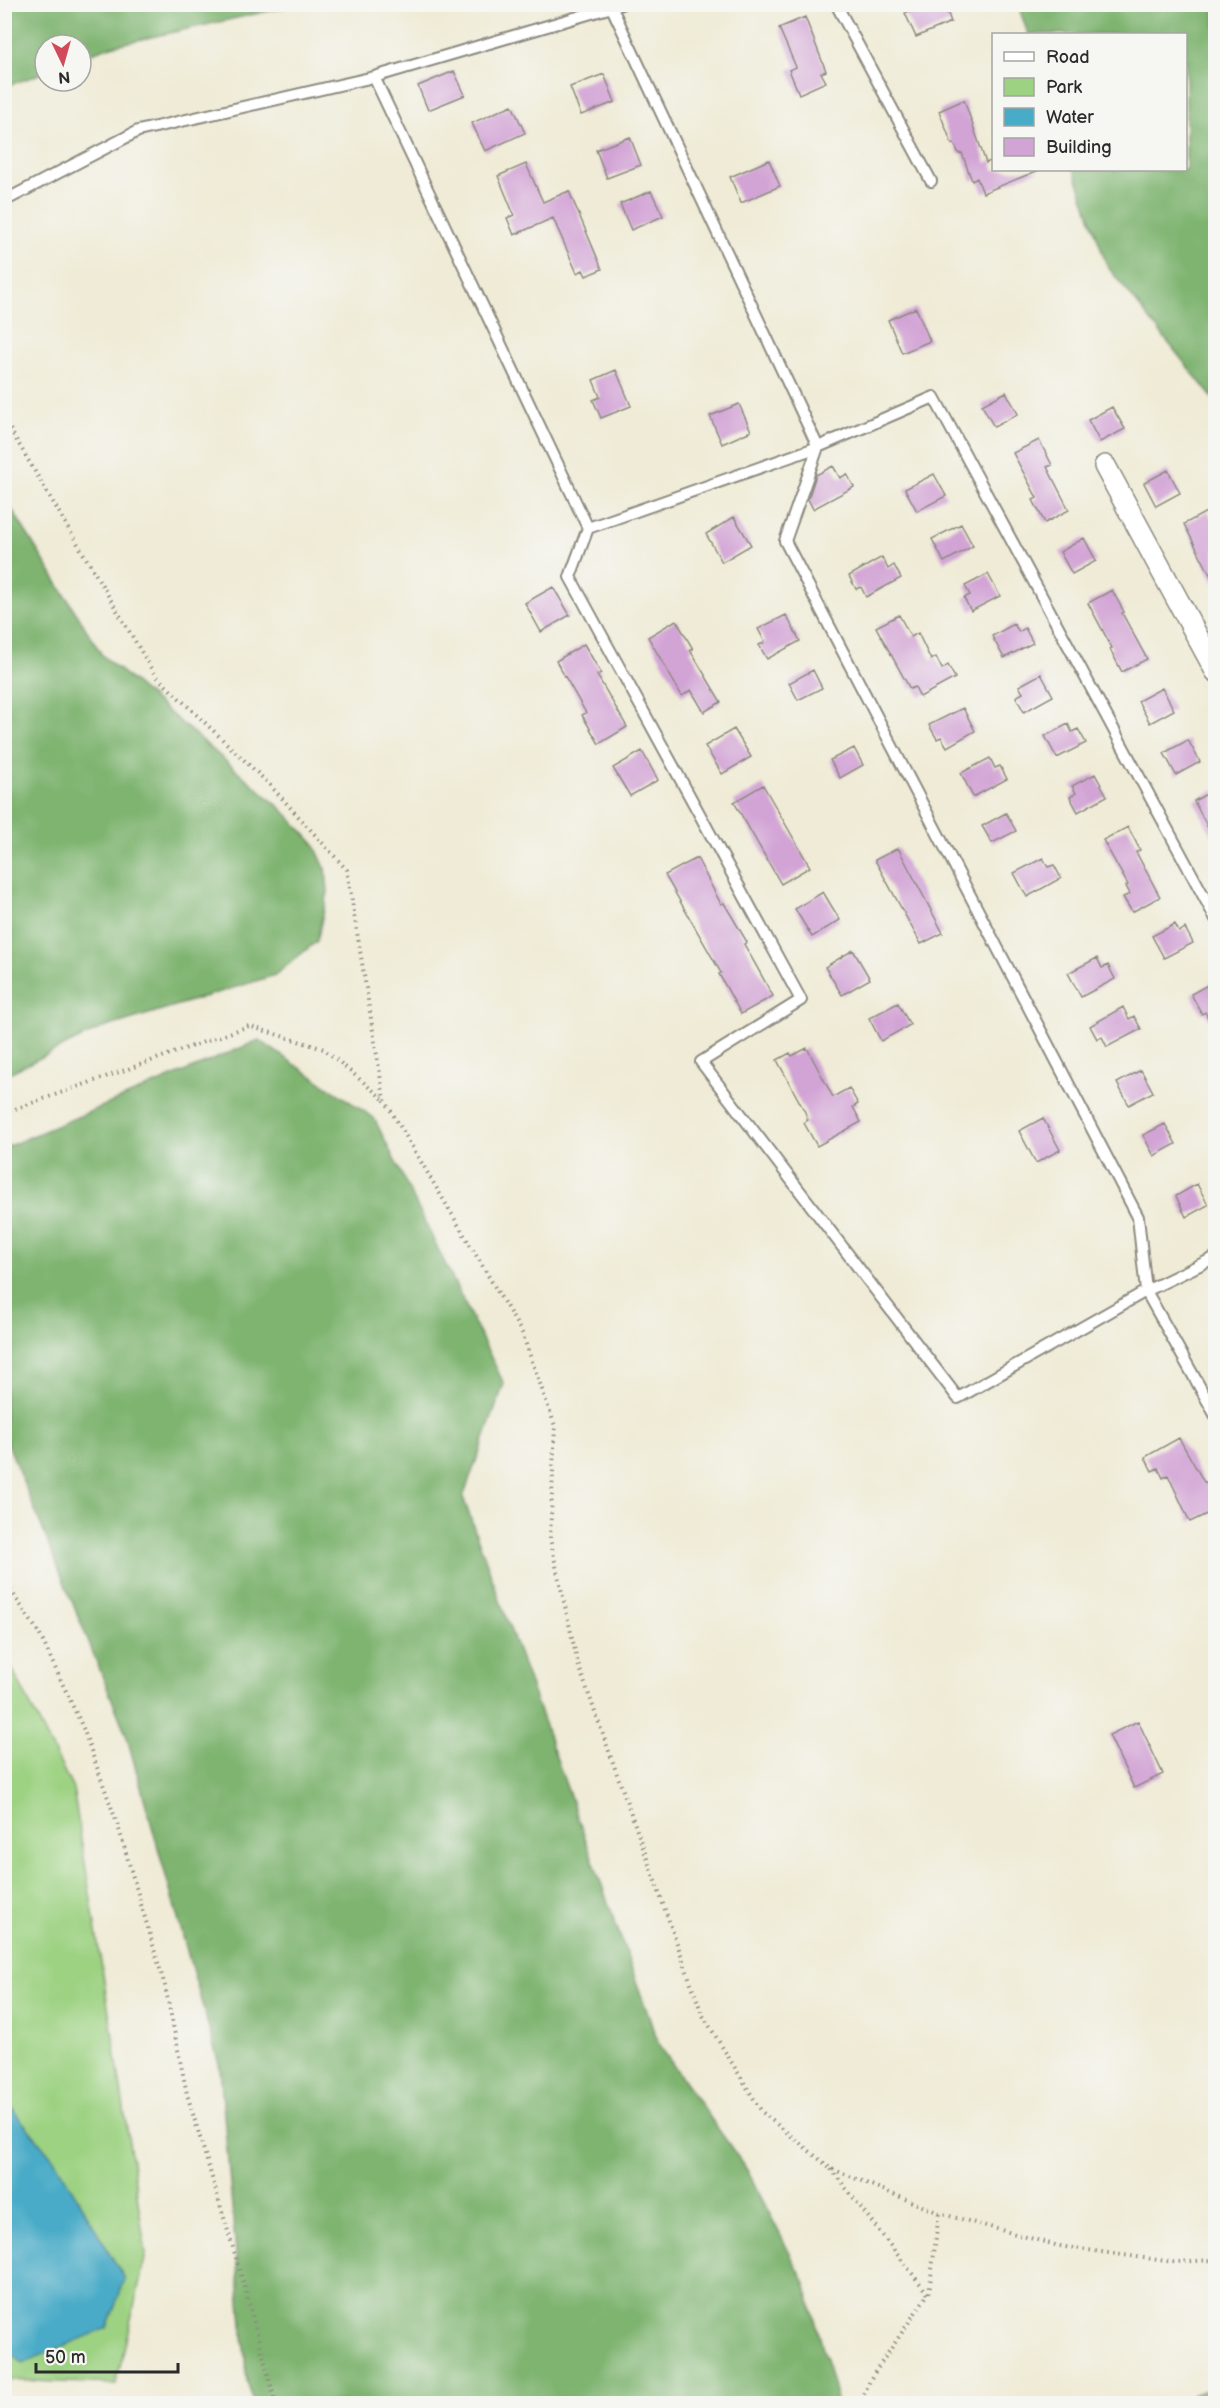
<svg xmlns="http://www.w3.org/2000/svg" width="1220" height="2408" font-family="'Balsamiq Sans',sans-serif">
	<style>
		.green { fill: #9dd282; stroke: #647e56; stroke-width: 1.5 }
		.forest { fill: #7eb470; stroke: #54704e; stroke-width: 1.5 }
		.water { fill: #48abc7; stroke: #3a6b79; stroke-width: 1.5 }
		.building { fill: #d2a3d5 }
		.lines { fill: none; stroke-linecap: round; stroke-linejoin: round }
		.lane-casing { stroke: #8d8b80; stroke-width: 14 }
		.street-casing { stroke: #8d8b80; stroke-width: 24 }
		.path { stroke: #8d8b80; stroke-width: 4; stroke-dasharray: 1.5 4.5; stroke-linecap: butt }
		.lane { stroke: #fff; stroke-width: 10 }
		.street { stroke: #fff; stroke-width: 21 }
	</style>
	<rect width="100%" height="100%" fill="#f6f6f2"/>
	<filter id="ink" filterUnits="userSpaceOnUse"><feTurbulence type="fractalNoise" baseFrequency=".0167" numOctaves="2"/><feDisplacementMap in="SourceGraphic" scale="12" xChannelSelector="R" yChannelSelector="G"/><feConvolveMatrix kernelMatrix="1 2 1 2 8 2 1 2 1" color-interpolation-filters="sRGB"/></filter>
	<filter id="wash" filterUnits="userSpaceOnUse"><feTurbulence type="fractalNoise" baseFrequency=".008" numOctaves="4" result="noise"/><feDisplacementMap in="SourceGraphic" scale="24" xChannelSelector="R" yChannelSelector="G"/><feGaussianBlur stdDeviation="1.35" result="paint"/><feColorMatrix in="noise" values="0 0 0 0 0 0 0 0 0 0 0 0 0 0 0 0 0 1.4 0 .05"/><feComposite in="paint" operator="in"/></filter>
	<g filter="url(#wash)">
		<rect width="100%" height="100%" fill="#efebd6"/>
		<path class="green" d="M4,1653L73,1789L114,2043L146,2254L116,2384L5,2380Z"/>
		<path class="forest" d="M5,4H296V5L111,46L81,57V45H45V72L5,87Z
			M1018,5H1215V401L1107,266L1074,170H1186V34H1028Z
			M5,498L102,655L283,810L314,844L326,870L328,892L317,941L275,975L100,1029L5,1075Z
			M259,1040L374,1118L504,1384L463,1497L659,2045L747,2170L805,2283L838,2403H254L247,2382L220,2068L126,1734L5,1437L4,1148Z
			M1215,2386V2403H1172Z"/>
		<path class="water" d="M12,2109L56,2162L125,2279L107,2328L23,2363L4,2349V2110Z"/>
		<g id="blocks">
			<path class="building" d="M925,4H937L940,10L946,8L951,22L916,37L905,13Z
				M805,17L826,71L821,73L826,82L799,94L789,70L796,67L779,28Z
				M454,71L465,95L428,110L418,86Z
				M604,74L615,102L581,115L570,87Z
				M964,100L986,163L993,160V170H1039L983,193L977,178L972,181L962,153L959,154L954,143L952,144L939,111Z
				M512,105L525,133L485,151L472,123Z
				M630,137L641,165L607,178L596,150Z
				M769,160L780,186L741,203L730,177Z
				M526,164L543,202L569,191L602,269L586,276L583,270L577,273L553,218L514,235L507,218L514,215L498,176Z
				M651,191L663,216L631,230L620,204Z
				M916,308L930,341L902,353L888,320Z
				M616,370L631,406L601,418L593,400L600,397L593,380Z
				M1006,392L1018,414L994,427L982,405Z
				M739,404L751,431L722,444L710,416Z
				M1112,407L1125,429L1100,442L1088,420Z
				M1039,440L1052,465L1047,467L1069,510L1045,523L1033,500L1037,498L1013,453Z
				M833,466L840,478L847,474L854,487L813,509L808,499L816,475Z
				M1168,470L1180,493L1156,506L1144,483Z
				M934,474L946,496L917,511L905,489Z
				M1208,511L1215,525V584L1184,524Z
				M734,517L751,545L722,562L706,534Z
				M961,524L973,546L944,562L932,539Z
				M1084,538L1096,561L1072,574L1060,552Z
				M882,557L888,569L894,565L901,578L866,597L861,587L856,589L849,576Z
				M988,574L1000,596L971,611L964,598L970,595L965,586Z
				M553,587L570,615L541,632L525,603Z
				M1112,590L1124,612L1122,613L1147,659L1122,672L1110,649L1112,648L1088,603Z
				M786,615L800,641L767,659L759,645L765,642L758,629Z
				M899,615L911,637L918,633L931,660L936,657L942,669L948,665L955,678L920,697L915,687L910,689L876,627Z
				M676,620L693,649L690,650L721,702L704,712L691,690L682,696L648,637Z
				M1014,624L1019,632L1025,628L1033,643L1004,658L992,636Z
				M584,644L601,673L597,675L627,727L599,744L582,715L586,713L556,661Z
				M813,670L822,688L798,700L789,683Z
				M1041,674L1053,696L1024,712L1016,697L1023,693L1019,686Z
				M1162,688L1174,710L1150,723L1138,701Z
				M963,708L975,731L947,747L941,737L937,739L929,725Z
				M1068,724L1072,732L1078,729L1086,743L1057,758L1045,736Z
				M734,729L751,757L722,774L705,746Z
				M1188,740L1200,762L1176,775L1164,753Z
				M854,748L863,765L840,778L830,760Z
				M642,751L658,780L630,796L613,768Z
				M990,758L995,768L1000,766L1007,779L973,797L961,773Z
				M1095,774L1107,796L1078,812L1070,797L1076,793L1072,786Z
				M763,785L810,867L781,884L734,802Z
				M1215,789V841L1194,801Z
				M1006,813L1016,831L992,843L982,826Z
				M1128,827L1140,850L1136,852L1160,897L1132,912L1123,897L1130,894L1126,886L1128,885L1103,840Z
				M898,848L943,933L921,944L875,860Z
				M697,858L721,904L724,903L747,942L744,944L773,996L741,1014L719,974L721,973L665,875Z
				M1043,858L1048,867L1054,865L1061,878L1027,897L1014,873Z
				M823,892L840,920L812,937L795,909Z
				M1175,924L1179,932L1185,928L1193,943L1164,958L1152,936Z
				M853,950L870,979L842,995L825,967Z
				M1097,958L1102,968L1108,965L1115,979L1081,997L1068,973Z
				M1215,981V1031L1205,1012L1202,1014L1191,994Z
				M898,1003L910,1025L881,1041L869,1018Z
				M1123,1007L1129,1019L1134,1016L1141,1029L1107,1047L1102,1037L1097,1039L1090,1026Z
				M807,1048L833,1097L849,1088L858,1104L853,1107L861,1122L817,1146L804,1123L808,1120L805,1112L777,1060L790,1053L792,1056Z
				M1141,1070L1153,1092L1129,1105L1117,1083Z
				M1043,1118L1060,1150L1036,1163L1019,1131Z
				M1165,1124L1176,1144L1154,1156L1143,1135Z
				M1197,1184L1208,1205L1186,1217L1176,1196Z
				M1179,1438L1204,1482H1206L1215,1502V1510L1190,1522L1168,1475L1163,1478L1158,1468L1152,1471L1145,1457Z
				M1138,1721L1163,1774L1134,1788L1109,1735Z"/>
		</g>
	</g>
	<g filter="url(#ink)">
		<use href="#blocks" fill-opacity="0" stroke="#8d8b80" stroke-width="1.5"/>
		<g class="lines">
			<g class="lane-casing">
				<path id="lane" d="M836,4L931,181
					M612,8L818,447L934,397L1216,919
					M374,77L588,528L570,577L801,1000L701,1062L958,1398L1146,1291L1216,1257
					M4,201L138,131L374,77L622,4
					M818,447L785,541L1138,1217L1146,1291L1216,1416
					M588,528L818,447"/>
			</g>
			<g class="street-casing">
				<path id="street" d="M1105,466L1216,671"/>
			</g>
			<path class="path" d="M4,419L155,675L268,783L347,870L384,1099L522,1333L555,1426L550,1539L578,1664L702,2014L762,2112L830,2168L939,2213L1059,2246L1173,2262L1216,2260
				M4,1113L249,1026L324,1049L383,1099
				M4,1580L39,1633L83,1728L118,1826L165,1986L187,2094L245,2288L276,2404
				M831,2169L928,2294L871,2378L860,2404
				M929,2293L939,2213"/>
			<use href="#lane" class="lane"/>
			<use href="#street" class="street"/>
		</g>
	</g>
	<rect width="1220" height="2408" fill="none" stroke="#f6f6f2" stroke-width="24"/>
	<rect x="992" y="33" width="195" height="138" fill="#f6f6f2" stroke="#a5a5a2" stroke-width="1.5"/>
	<rect x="1004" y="52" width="30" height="9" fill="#ffffff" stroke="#a5a5a2" stroke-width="1.5"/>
	<text x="1046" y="63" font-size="18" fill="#2b2b2b">Road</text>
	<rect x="1004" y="78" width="30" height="18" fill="#9dd282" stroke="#a5a5a2" stroke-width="1.5"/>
	<text x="1046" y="93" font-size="18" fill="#2b2b2b">Park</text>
	<rect x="1004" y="108" width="30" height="18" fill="#48abc7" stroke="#a5a5a2" stroke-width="1.5"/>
	<text x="1046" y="123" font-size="18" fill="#2b2b2b">Water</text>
	<rect x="1004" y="138" width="30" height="18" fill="#d2a3d5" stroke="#a5a5a2" stroke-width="1.5"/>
	<text x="1046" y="153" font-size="18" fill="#2b2b2b">Building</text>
	<g transform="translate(63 63) rotate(175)"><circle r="28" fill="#f6f6f2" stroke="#a5a5a2" stroke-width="1.5"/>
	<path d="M0-4.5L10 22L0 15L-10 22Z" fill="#d1495b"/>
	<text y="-9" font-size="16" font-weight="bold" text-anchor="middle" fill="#2b2b2b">N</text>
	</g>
	<path d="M36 2363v9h142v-9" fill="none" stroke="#2b2b2b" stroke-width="3"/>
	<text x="45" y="2363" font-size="18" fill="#2b2b2b" stroke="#f6f6f2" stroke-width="4.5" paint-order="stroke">50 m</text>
</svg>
